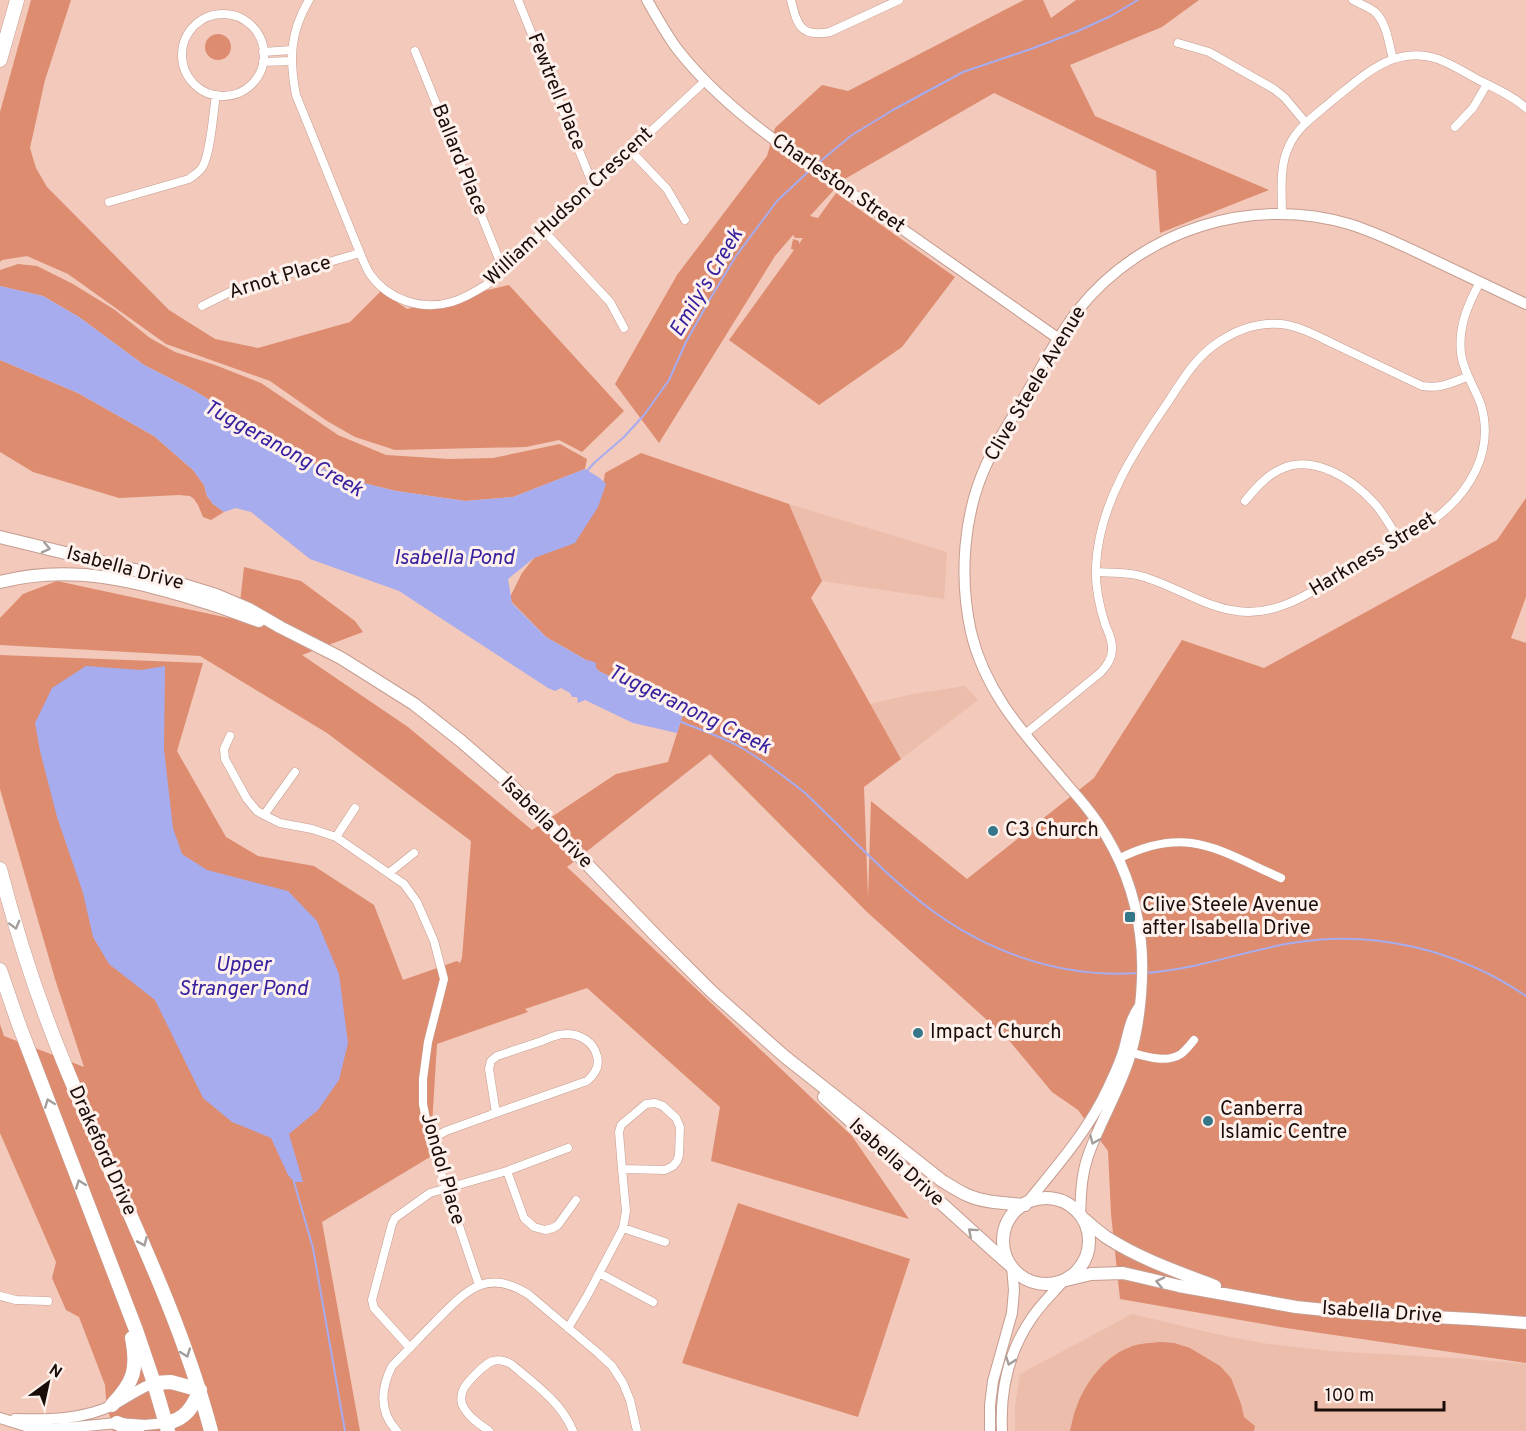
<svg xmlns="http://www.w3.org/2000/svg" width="1526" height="1431" font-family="Overpass,sans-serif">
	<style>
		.built { fill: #edbdab }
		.green { fill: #dd8c70 }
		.water { fill: #a7acee }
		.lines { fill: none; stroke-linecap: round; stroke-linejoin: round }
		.stream { stroke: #a7acee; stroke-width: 2 }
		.minor-casing { stroke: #c59d90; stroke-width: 9 }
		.tertiary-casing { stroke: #c59d90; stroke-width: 12 }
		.primary-casing { stroke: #c59d90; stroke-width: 14 }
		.trunk-casing { stroke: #c59d90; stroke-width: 15 }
		.minor { stroke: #fff; stroke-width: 8 }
		.tertiary { stroke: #fff; stroke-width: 10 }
		.primary { stroke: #fff; stroke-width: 12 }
		.trunk { stroke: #fff; stroke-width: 14 }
		.oneway { stroke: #a39e9c }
		.poi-dot { fill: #367689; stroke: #fef1ec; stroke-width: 2 }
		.labels { text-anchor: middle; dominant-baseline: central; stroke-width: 6; stroke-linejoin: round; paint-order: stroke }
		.street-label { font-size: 20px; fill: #1a0c08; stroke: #fef1ec }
		.poi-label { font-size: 20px; fill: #1a0c08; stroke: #fef1ec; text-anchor: start }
		.water-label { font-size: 21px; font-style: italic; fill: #37219f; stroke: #fef1ec }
	</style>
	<rect width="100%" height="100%" fill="#f2c9ba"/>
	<path class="built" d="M789,504L947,552L944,599L822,581Z
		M965,686L978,700L901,759L870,704L913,694Z
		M1132,1314L1216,1334L1262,1343L1329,1351L1470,1359L1526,1364V1431H1015V1406L1020,1374Z"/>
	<path class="green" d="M31,0H71L45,80L30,148L36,168L47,187L169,310L215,339L258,348L350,322L381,291L407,309L509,285L624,411L582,452L559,440L526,447L395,450L355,437L327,421L270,381L166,344L68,274L27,256L2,260L0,262V112Z
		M1024,0H1043L1051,18L1076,0H1199L1162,27L1070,65L1095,116L1269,190L1160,233L1156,171L994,93L843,180L810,216L818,218L836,193L955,277L902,347L819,405L729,340L794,250L791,249L793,239L799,241V244L803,238H795L793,235L775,256L659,443L615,384L677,275L767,156L775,128L822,85L848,91Z
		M205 47a13 13 0 1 1 26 0a13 13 0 1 1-26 0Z
		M18,264L37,266L73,284L115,310L150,338L175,352L215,365L261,383L338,435L386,455L449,459L493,458L560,444L587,459L585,469L513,497L465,501L396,491L339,477L300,456L195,391L144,365L79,317L43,296L0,286V270Z
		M0,360L78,393L154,436L193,470L204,485L207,496L213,504L224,512L211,520L203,517L198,505L194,499L190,496L179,495L119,498L33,472L0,452Z
		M641,453L789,504L822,581L811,598L901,759L864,787L868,897L871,801L967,879L1094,778L1182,640L1264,668L1497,540L1526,498V597L1511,638L1526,643V1363L1286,1328L1120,1299L1111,1214L1108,1151L1078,1110L1052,1092L1007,1038L867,912L710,754L567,867L852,1136L909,1219L711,1161L720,1107L587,988L525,1009L528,1012L437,1044L430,1157L322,1222L360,1431H113L106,1399L105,1385L79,1317L66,1310L52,1278L56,1262L0,1133V1024L4,1036L84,1067L55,979L0,789V655L203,663L177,751L226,837L258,856L314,866L374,905L403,980L457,961L460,963L462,958L471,841L327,733L200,656L0,645V618L23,594L57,581L238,620L244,567L301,581L355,621L363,632L302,655L408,727L532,830L616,774L668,762L683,714L599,671L588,661L546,637L509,599L522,573L534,558L602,491L605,473Z
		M738,1203L910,1259L858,1417L682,1363Z
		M1161,1342L1174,1343L1190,1348L1220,1366L1231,1378L1241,1404L1244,1417L1255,1426L1254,1431H1070C1072,1422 1074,1412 1078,1403C1087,1381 1105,1357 1128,1348C1138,1343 1150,1343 1161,1342Z"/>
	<path class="water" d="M0,286L43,296L79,317L144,365L195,391L300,456L339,477L396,491L465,501L513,497L585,469L600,478L606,484L598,507L575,543L534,558L508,579L512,603L546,637L588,661L589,660L596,663V668L599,671L683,714L677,733L633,723L585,700L578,703L577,697H572L570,693L561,688L555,691L548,688L399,591L310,559L251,512L236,508L224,512L213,504L207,496L204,485L193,470L154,436L78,393L0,360Z
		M86,666L141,670L165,666L164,749L173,828L182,854L207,870L288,891L317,921L339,974L348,1043L339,1080L318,1110L289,1134L303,1182H294L288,1175L271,1138L232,1122L203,1098L155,1000L109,964L93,937L83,893L57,817L40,751L35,723L52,688Z"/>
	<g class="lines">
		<path class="stream" d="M817,164L852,135L893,110L963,72L1031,49L1078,31L1111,16L1138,0
			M587,471L594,463L624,437L644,415L669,380L686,342L710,299L736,256L777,201L810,170
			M679,721C700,730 723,737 742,748C764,761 785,777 805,793C815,802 824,812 834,821C859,846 883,871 910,893C974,948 1055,979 1139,973
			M1145,973C1195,970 1243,951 1292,943C1374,929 1458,950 1526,996
			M294,1182L313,1248L345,1431"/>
		<g class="minor-casing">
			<path id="minor" d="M309,0C290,32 289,59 296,95L360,253C363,260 366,268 370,274C388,300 422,311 452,302C465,298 475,292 486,285L705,81
				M518,0L593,185
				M791,0C797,24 800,38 830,32L899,0
				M1353,0C1360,4 1369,7 1375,12C1387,23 1389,45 1393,59
				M182 55a41 41 0 1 1 82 0a41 41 0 1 1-82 0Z
				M1178,43L1209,52L1274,89L1285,98L1306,123
				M415,51L503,269
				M263,52L292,50
				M263,62L291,61
				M1455,127L1473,108L1487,84
				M630,150L667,189L685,220
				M109,202L189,179C194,175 200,172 203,166C211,150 213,114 216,95
				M1282,214C1282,192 1279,166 1289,146C1298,126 1317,114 1333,100C1364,75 1395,44 1438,59C1451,64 1463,71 1475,78C1492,87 1512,95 1526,108
				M544,231L610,302L624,328
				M202,306L234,290L360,253
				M1245,501C1255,489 1265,477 1279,470C1313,452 1354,480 1376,505C1385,516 1392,529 1399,540
				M1096,572C1114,573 1133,572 1150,579C1177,588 1203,605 1231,610C1276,620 1316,589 1353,567C1379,552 1406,537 1432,521C1469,494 1495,452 1481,405C1475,387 1463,372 1461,353C1458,327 1468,304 1480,282
				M1025,734L1100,673C1107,666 1112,659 1112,650C1113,640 1108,632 1105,624C1099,605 1095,585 1096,566C1099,504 1134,451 1168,402C1181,382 1194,360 1213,346C1233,331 1257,322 1281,324C1300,326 1319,337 1336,345C1365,359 1393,372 1422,386C1440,389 1451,383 1467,377
				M230,736L224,749L225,759L247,799L257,811L264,815L280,823L312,829L336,837L404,884L417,902L434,941L444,979L428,1042L423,1079V1104L430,1140L479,1285
				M264,815L295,772
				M336,837L355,808
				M1118,859C1187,824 1218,850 1281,878
				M389,873L414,853
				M1129,1052C1144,1056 1166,1064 1181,1054C1186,1050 1190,1045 1194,1040
				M430,1140L446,1131L496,1113L489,1069L491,1061L497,1056C512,1051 527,1046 542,1041C549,1038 557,1034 565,1034C579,1033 594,1042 597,1056C600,1066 594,1075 587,1081L496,1113
				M507,1171L524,1218L534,1227L545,1230L553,1228L558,1225L576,1200
				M623,1228L665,1242
				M599,1273L653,1302
				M0,1296L16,1300L48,1301
				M568,1328L586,1298L623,1228L626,1211L622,1169L665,1170L673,1166L677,1161L679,1155L680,1127L676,1118L663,1106L655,1103L646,1104L621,1125L619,1132L622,1169
				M410,1348L374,1308L372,1300L392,1224L395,1218L430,1193L507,1171L568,1148
				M397,1431C378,1411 381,1388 392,1366C407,1351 421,1336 435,1322C465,1292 485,1267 528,1294L598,1353L612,1366L623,1383L630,1400L637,1431
				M489,1431C479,1424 467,1416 462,1404C461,1400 461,1395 463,1390C466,1383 485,1363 493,1361C500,1359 505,1361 511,1364C535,1384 561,1402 573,1431"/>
		</g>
		<g class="tertiary-casing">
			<path id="tertiary" d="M647,0C657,17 666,34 678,50C729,115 802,159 868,205C932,250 995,294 1059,339
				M1026,1204C1056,1167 1088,1131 1108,1088C1114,1075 1120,1063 1124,1049C1128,1034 1130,1019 1139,1007
				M1080,1216C1081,1195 1081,1176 1088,1156C1100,1121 1121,1089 1131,1053C1141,1019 1145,969 1140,934C1135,894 1121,857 1098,823C1090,811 1080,799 1070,788C1029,739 986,696 971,632C959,577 963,514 987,463C998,440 1011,419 1024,398C1041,368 1058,336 1079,309C1142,230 1252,195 1349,224C1375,232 1400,244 1425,256C1459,272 1492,288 1526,304
				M0,1418L29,1427L55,1429L117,1423L145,1425L166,1423
				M15,1419C48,1420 82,1420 113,1405C127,1398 139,1388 154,1383
				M990,1431V1405L993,1381L1012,1313L1014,1290L1012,1266
				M1002,1431C1000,1391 1008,1353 1031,1319C1040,1305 1053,1293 1064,1280"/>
		</g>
		<g class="primary-casing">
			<path id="primary" d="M0,537L135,570L216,595L249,609L280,627L341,658L414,704L461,741L507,781L659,939L711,991L784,1056L941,1180C949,1185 958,1191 967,1195C985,1203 1005,1203 1025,1205
				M0,582C74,563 140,582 211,604C227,609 243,616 259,621
				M824,1097L995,1252L1011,1266
				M1003 1241a43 43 0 1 1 86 0a43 43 0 1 1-86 0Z
				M1084,1219C1091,1225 1099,1232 1106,1237C1140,1259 1178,1272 1215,1286
				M1066,1280L1091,1274L1123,1273L1179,1286L1296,1307L1355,1313L1472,1319L1526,1323"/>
		</g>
		<g class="trunk-casing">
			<path id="trunk" d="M0,60L17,0
				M0,869C17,935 38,1000 64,1063C114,1186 177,1303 211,1431
				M0,970L19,1025L136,1330L154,1383L168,1431
				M154,1383L171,1382L200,1390
				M112,1405C134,1382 138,1369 132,1338
				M117,1423L137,1431
				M166,1423C185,1420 193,1407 200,1390"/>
		</g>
		<use href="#minor" class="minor"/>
		<use href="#tertiary" class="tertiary"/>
		<use href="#primary" class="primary"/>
		<use href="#trunk" class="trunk"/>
	</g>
	<defs><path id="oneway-chevron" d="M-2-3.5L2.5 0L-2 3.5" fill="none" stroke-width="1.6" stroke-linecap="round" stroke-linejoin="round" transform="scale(1.5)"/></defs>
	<g class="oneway">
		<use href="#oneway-chevron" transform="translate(46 548) rotate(13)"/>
		<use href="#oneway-chevron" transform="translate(15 925) rotate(75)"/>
		<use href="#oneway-chevron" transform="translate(49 1103) rotate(-111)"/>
		<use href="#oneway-chevron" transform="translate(1094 1140) rotate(113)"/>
		<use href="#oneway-chevron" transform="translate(80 1184) rotate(-111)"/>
		<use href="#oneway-chevron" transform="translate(972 1232) rotate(-138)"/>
		<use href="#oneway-chevron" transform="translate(143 1242) rotate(66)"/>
		<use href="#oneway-chevron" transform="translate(1160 1282) rotate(-167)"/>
		<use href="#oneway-chevron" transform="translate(186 1353) rotate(70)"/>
		<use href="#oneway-chevron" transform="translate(1010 1361) rotate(109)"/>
	</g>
	<g class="poi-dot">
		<circle cx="993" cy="831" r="6"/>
		<rect x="1124" y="911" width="12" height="12" rx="3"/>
		<circle cx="918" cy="1033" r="6"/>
		<circle cx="1208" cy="1121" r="6"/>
	</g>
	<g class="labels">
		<g class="street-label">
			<text transform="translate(556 92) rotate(68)">Fewtrell Place</text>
			<text transform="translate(459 160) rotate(68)">Ballard Place</text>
			<text transform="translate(838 184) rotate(35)">Charleston Street</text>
			<text transform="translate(569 207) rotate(-43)">William Hudson Crescent</text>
			<text transform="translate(280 278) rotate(-17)">Arnot Place</text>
			<text transform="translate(1036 384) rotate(-59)">Clive Steele Avenue</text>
			<text transform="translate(1373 555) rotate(-31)">Harkness Street</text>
			<text transform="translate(125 569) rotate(15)">Isabella Drive</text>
			<text transform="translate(546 823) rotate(45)">Isabella Drive</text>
			<text transform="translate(102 1151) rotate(66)">Drakeford Drive</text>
			<text transform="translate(896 1163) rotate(42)">Isabella Drive</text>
			<text transform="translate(442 1169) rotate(74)">Jondol Place</text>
			<text transform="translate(1382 1313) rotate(4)">Isabella Drive</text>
		</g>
		<g class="poi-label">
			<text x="1005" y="831">C3 Church</text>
			<text x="1142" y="906">Clive Steele Avenue<tspan x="1142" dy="23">after Isabella Drive</tspan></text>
			<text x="930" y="1033">Impact Church</text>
			<text x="1220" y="1110">Canberra<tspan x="1220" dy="23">Islamic Centre</tspan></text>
		</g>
		<g class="water-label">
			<text transform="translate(707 283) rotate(-59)">Emily's Creek</text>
			<text transform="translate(283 449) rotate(29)">Tuggeranong Creek</text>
			<text x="454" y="558">Isabella Pond</text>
			<text transform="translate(689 710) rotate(26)">Tuggeranong Creek</text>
			<text x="243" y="965">Upper<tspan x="243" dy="24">Stranger Pond</tspan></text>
		</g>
	</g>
	<g transform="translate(48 1383) rotate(33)" stroke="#fef1ec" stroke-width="4.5" paint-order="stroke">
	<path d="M0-4.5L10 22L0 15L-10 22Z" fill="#1a0c08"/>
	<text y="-9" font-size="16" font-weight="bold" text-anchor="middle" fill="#1a0c08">N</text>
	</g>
	<path d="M1316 1401v9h128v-9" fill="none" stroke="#1a0c08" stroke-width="3"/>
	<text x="1325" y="1401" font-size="18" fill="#1a0c08" stroke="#fef1ec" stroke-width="4.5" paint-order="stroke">100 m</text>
</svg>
